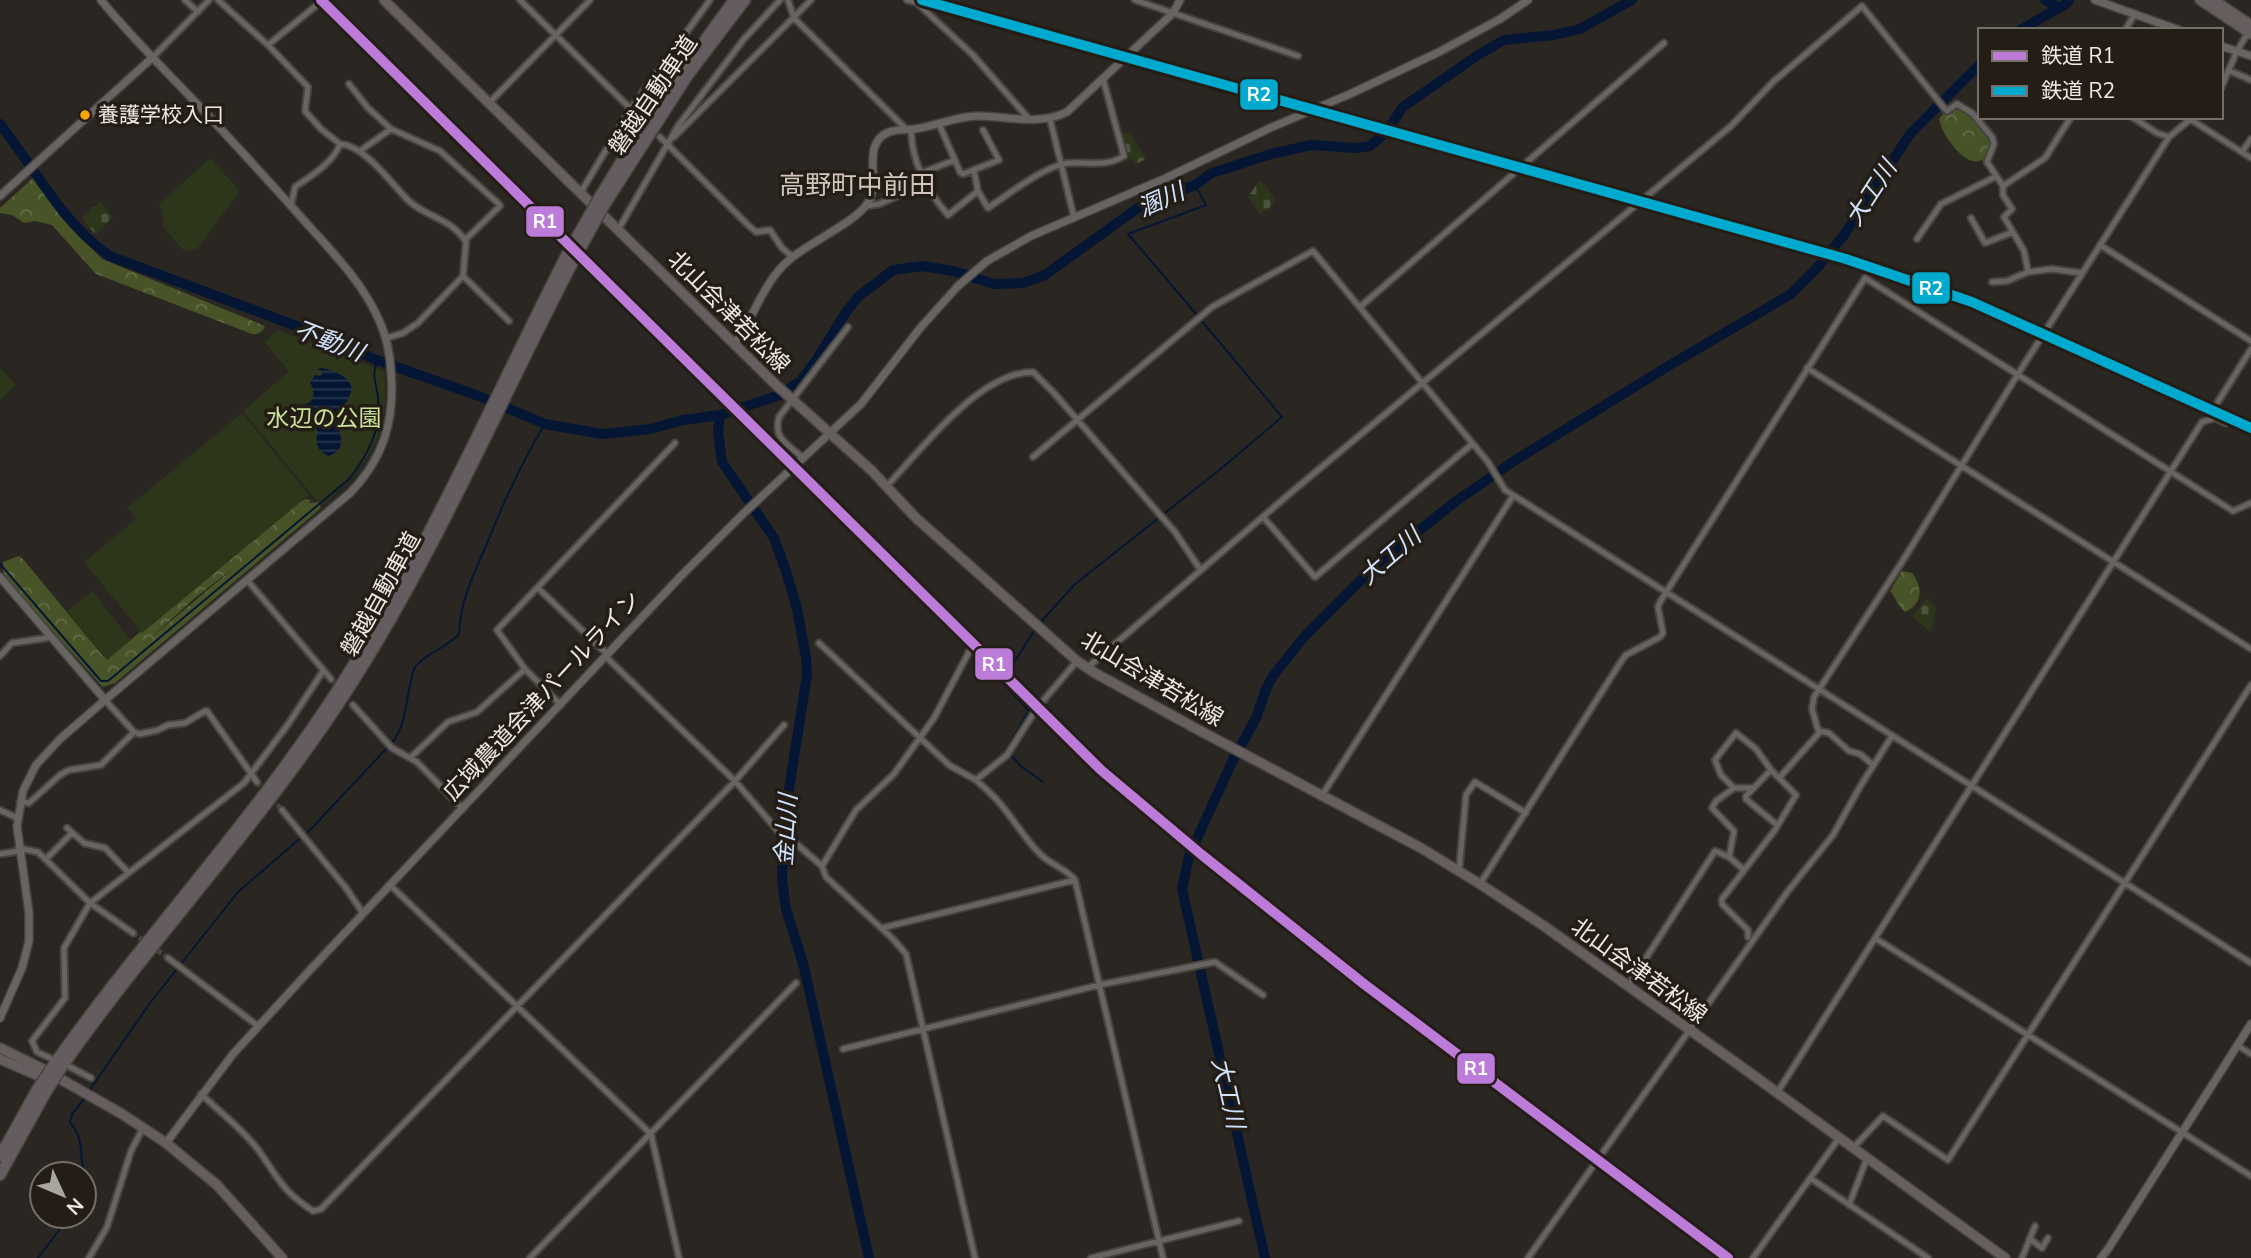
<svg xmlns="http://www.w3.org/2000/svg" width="2251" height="1258" font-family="'Nunito Sans','Noto Sans JP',sans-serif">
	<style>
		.forest { fill: url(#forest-crowns); fill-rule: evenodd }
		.cemetery { fill: url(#cemetery-stones) }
		.park { fill: #2d351b }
		.water { fill: url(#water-rules) }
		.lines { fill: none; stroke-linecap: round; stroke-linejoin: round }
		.stream { stroke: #041634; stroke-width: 2 }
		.river { stroke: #041634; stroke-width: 10 }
		.minor-tunnel { stroke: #47433f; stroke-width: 5; stroke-dasharray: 5 2.5; stroke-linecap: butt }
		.minor-casing { stroke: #47433f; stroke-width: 9 }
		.tertiary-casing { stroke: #47433f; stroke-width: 10 }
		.primary-casing { stroke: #47433f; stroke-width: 12 }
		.trunk-casing { stroke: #47433f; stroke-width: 12 }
		.motorway-casing { stroke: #47433f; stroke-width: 13 }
		.minor { stroke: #676462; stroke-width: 5 }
		.tertiary { stroke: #676462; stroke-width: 7 }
		.primary { stroke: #665e5f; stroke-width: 9 }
		.trunk { stroke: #655d5e; stroke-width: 9 }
		.motorway { stroke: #645c5e; stroke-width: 10 }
		.rail { stroke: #615d5a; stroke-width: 2; stroke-dasharray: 3.5 7; stroke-linecap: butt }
		.tertiary-bridge-casing { stroke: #47433f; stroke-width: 10; stroke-linecap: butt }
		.motorway-bridge-casing { stroke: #47433f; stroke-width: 13; stroke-linecap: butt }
		.tertiary-bridge { stroke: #676462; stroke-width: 7 }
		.motorway-bridge { stroke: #645c5e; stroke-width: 10 }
		.rail-1-casing { stroke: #241d16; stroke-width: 16 }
		.rail-2-casing { stroke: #241d16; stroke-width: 16 }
		.rail-1 { stroke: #bd7bd9; stroke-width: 10 }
		.rail-2 { stroke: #00a9ce; stroke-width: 10 }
		.bus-dot { fill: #f7a600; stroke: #241d16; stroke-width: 2.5 }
		.labels { text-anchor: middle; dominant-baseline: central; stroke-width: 7; stroke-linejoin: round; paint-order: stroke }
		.bus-label { font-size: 21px; fill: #eee9e5; stroke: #241d16; text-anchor: start }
		.street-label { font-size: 23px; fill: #eee9e5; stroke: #241d16 }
		.park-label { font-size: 23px; fill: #cae294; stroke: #241d16 }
		.water-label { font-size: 24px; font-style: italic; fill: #d0e4ff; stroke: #241d16 }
		.quarter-label { font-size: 26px; fill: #d0c6bd; stroke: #241d16 }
		.line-badge { stroke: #241d16; stroke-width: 2.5 }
		.badge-label { font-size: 19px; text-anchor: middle; font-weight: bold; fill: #fff }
	</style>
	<defs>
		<pattern id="forest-crowns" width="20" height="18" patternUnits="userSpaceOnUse" patternTransform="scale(1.75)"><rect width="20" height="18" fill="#485428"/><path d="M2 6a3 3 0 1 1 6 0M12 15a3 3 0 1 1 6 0" fill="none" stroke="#636d47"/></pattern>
		<pattern id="cemetery-stones" width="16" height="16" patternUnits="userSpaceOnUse" patternTransform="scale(1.75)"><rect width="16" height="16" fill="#2d351b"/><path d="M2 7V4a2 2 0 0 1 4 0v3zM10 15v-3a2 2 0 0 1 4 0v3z" fill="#4c523c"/></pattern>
		<pattern id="water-rules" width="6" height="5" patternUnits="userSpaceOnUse" patternTransform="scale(1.75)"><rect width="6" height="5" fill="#041634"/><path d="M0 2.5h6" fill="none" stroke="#293851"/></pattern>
	</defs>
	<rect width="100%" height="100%" fill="#2a2622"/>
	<path class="forest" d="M1960,109C1965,111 1971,112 1976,114C2007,133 1986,186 1955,148C1947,139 1942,131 1939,119L1945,111Z
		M33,178L59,214L102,259L265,326C263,332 257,335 252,334L96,274L52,225L35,221L24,223L12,215L0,213V208Z
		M306,499L311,500L309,503L319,502L321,508L115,683L103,687L9,583L3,571V562L19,556L23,559L103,656L114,652L133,638L295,504ZM236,566L146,642L195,598Z
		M1902,571L1912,573C1923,587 1923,604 1905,612C1898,606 1896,598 1890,591Z"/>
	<path class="cemetery" d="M1123,133H1130L1146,159L1134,165L1131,157H1128Z
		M1258,182H1262L1276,199L1268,210L1260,214L1248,197Z
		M100,201L113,217L97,234L94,233L82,218Z
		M1927,598L1936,607L1932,630L1929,631L1912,616Z"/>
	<path class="park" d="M210,158L240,191L197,249L184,251L163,227V211L158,205Z
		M278,330L384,371C391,434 368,467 321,506L243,411L289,371L264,342Z
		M0,368L16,385L0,400Z
		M242,413L309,495L142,633L84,562L136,519L127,508Z
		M92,591L131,640L107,660L67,611Z"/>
	<path class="water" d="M322,368C336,371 360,380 348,399C346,404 339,408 336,412C336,429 351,448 329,456C318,452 314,443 318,432C309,413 296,423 283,414L284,411L293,404C310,407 319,400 310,382L315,375L320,376L323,372L317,369Z"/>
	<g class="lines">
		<path class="stream" d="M1195,185L1206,205L1128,234L1197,315
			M0,564L101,681H108L349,479C368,455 382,429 378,397C376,382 371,375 378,360
			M1039,624L1074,585L1223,467L1282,417L1201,320
			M1008,672L1036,628
			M1002,682L1029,711L1006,750L1022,767L1043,782
			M391,744C409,723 405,691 415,667C427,652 447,648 459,634C460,601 473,576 486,546C503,503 521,463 545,424
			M89,1091L150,1003L238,892L311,829L387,748
			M84,1205L90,1183C74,1157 89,1146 70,1122L72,1114L85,1098
			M38,1258L62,1226L75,1216"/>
		<path class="river" d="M2045,0L2059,8
			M2020,30L2066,4L2069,0
			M0,124C34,167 64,226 110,256L331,339L374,359L476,395L545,424L602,434L650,429L683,420L720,415L780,395L801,381L817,359L846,312L858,297L893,270L922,266L953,271L994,284L1023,283L1045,275L1139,207L1195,185L1212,173L1271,154L1311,145L1356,148L1370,146L1386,132L1403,107L1478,55L1504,40L1554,35L1580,29L1632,0
			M720,415L718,431L722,462L774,538L786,571L797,609L806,657L807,675L784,821L782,880L786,909L804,967L869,1258
			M1265,1258L1182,889L1189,856L1233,760L1256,718L1266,689L1273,676L1304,637L1378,563L1455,502L1514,461L1670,365L1791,294L1817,268L1844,235L1910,134L1980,64"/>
		<path class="minor-tunnel" d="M331,679L353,705
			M257,782L282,810
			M133,933L168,958"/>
		<g class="minor-casing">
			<path id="minor" d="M185,0L198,12
				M218,0L268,45L323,0
				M520,0L637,115
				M788,0L794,18L906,129
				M907,0L916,2L973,55L1029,119
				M1135,0L1298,56
				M2125,30L2135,14
				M268,45L308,87L305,111L321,129L340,144C333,163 311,176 295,187L291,205
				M153,57L209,0
				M2230,71L2251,80
				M349,84L368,108L391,129L440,151L499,204L500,206L465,240
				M2221,88L2237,51L2249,31
				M489,103L590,0
				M2132,117L2157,133L2169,137
				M1050,119L1074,217
				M2190,119L2251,158
				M939,124L960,172L963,174L999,160L983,130
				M911,130C912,162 927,191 948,215L978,191
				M660,137L747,224L756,232L770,230L782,248L793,257
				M674,137L811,0
				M340,144C365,145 392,185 410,202C429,218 452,219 466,242L463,276L418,323L403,333L387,338
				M360,151L391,129
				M2242,152L2251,139
				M974,171L978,191L988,208C1010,193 1034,174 1059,165C1077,158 1102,170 1124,156L1103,79
				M921,173L955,160
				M2003,186L2045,158L2071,117
				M581,192L631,108L710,0
				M866,206L879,204L925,184
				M1971,218L1985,243L2013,232
				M618,230L678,126L744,39L780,0
				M1917,239L1941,204L1995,177
				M2100,245L2251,341
				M463,276L509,321
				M1992,282L2007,281L2028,272
				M1360,307L1664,43
				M1807,368L2251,649
				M2216,405L2251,349
				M1033,457L1212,307L1313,251L1488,462L1505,490L2251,963
				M803,458C788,444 773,439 779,417L848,327
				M886,487C921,450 979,372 1033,372L1054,393L1175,532L1200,569
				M1264,518L1315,577L1472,444
				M247,580L331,679
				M539,589L607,654
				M819,643L949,765L976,780L1007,755L1037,708L1077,661
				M0,656L12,643L47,638L50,635
				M605,656L735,781L778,831L792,840L822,866L826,877L893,939L906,954L975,1258
				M1087,668L1294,490L1731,126L1774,81L1862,6L1945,109L1947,111L1957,104L1972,113L1992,137L1994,144L1987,162L2003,186V195L2012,209L2004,217L2024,251L2028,272L2052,269L2082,273
				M105,700L134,732
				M353,705L392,748L417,762L463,809
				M561,705L525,669L497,630L675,443
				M1819,731L1829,733L1849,751L1860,754L1873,765
				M410,758L448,722L477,712L525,669
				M1771,770L1746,796V799L1777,825
				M1780,777L1819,733L1812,709L1814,697L1902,562L2018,374L2169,137L2193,117
				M976,780C982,786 990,792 996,799C1012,816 1023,837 1040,854C1051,865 1067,869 1075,880L1163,1258
				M1734,788H1754
				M1321,797L1513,496
				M20,801L29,803L60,775L69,770L101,765L134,732L140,734L158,730L168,725L185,723L205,711H207L257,782
				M0,810L17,818
				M282,810L346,888L363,913
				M67,828L84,843L105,848L128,872
				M18,848L38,852L90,903L133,933
				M0,854L19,851
				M1729,857L1734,831L1712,808L1716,801L1734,788L1721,775L1715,760L1736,733L1756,749L1771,770L1796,795L1775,830L1722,899V904L1748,930V937
				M46,859L72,833
				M822,866L856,810L894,774L934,718L970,650
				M1459,871L1466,795L1475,782L1526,813
				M1480,884L1620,663L1626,655L1660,637L1663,633L1658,607L1660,602L1865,278L2233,511L2251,503
				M390,885L651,1134L679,1258
				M882,928L1075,880
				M1875,938L2251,1176
				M168,958L258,1026
				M1628,986L1715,851L1729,857L1744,870
				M2237,1045L2251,1054
				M843,1049L1099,985L1215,962L1263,995
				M50,1058L37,1052L32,1041L65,998L64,948L90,903L244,783L289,723L323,671
				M70,1067L91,1078
				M1777,1093L2202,422L2215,418L2226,423
				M201,1094C219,1111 240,1127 256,1147C278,1176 279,1189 313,1211L321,1209L735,781L784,725
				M1853,1148L1883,1116L1948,1160L2251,685
				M1810,1178L1928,1258
				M1849,1205L1867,1158
				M2030,1239L2042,1248L2048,1238
				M89,1258L107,1227L131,1151L143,1128
				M530,1258L796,983
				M1091,1258L1239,1221
				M1528,1258L1788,891L1833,835L1861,785L1892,736
				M1753,1258L1839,1138
				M2022,1258L2035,1226"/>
		</g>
		<g class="tertiary-casing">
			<path id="tertiary" d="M2095,0L2179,30
				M2221,46L2251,56
				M1350,94L1439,52L1500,19L1528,0
				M0,196L153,57
				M734,344C754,318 763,282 789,260C808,243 854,223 867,204C883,183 859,144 889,132C898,129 906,130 915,129C936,126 957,116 978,116C1007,116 1040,126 1067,112L1173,13L1180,0
				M0,577L105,700
				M0,1018L22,968L29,941V913L17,826L23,791L36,765L60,739L105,700L350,493C384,458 395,419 391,372C390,353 387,337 379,320C363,284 336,256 310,227C274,187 239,148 202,109C168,73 132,38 101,0
				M166,1143L233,1054L310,970L680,577L744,513L861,404L921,327L958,286L987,261L1031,236L1166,178L1270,128
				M2101,1258L2108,1249L2251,1024"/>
		</g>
		<g class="primary-casing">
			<path id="primary" d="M384,0L775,384L872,471L915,517L1077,661L1095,673L1193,727L1421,848L1480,884L1544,926L1739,1065L2005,1258"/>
		</g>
		<g class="trunk-casing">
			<path id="trunk" d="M2200,0L2251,34
				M2214,0L2251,25
				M0,1048L41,1068L122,1114L166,1143L217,1185L282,1258
				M0,1059L50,1081"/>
		</g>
		<g class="motorway-casing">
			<path id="motorway" d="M599,198L646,121L734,0
				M605,204L688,75L745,0
				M54,1064C146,934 256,818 342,683C429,548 493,399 566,256
				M62,1067C153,937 263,822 349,688C436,553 499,404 573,262
				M0,1156L38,1088
				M0,1175L46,1092"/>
		</g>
		<use href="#minor" class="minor"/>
		<use href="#tertiary" class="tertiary"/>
		<use href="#primary" class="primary"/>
		<use href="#trunk" class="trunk"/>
		<use href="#motorway" class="motorway"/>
		<path class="rail" d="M922,0L1846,259L1972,302L2251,428"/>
		<g class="tertiary-bridge-casing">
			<path id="tertiary-bridge" d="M1270,128L1350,94"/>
		</g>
		<g class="motorway-bridge-casing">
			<path id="motorway-bridge" d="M566,256L599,198
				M573,262L605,204
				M38,1088L54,1064
				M46,1092L62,1067"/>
		</g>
		<use href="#tertiary-bridge" class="tertiary-bridge"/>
		<use href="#motorway-bridge" class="motorway-bridge"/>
		<g class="rail-1-casing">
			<path id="rail-1" d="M321,0L1101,770L1202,855L1364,984L1728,1258"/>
		</g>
		<g class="rail-2-casing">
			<path id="rail-2" d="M922,0L1846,259L1972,302L2251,428"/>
		</g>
		<use href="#rail-1" class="rail-1"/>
		<use href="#rail-2" class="rail-2"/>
	</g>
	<circle class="bus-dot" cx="85" cy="115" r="6"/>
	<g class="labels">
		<g class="bus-label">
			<text x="98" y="115">養護学校入口</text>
		</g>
		<g class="street-label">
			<text transform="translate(653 95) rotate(-56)">磐越自動車道</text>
			<text transform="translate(729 312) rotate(45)">北山会津若松線</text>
			<text transform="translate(381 594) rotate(-61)">磐越自動車道</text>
			<text transform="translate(1152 679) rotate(31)">北山会津若松線</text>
			<text transform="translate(542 696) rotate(-47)">広域農道会津パールライン</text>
			<text transform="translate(1639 971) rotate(36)">北山会津若松線</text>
		</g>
		<g class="park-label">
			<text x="324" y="418">水辺の公園</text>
		</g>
		<g class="water-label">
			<text transform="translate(1871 193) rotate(-57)">大工川</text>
			<text transform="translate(1161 200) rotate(-24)">溷川</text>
			<text transform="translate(329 341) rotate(21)">不動川</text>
			<text transform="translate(1390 556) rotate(-41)">大工川</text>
			<text transform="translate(786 830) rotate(-86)">金山川</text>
			<text transform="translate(1228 1093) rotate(77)">大工川</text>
		</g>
		<g class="quarter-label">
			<text x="857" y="185">高野町中前田</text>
		</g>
	</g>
	<g class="line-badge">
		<rect x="1239" y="78" width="40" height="33" rx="7" fill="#00a9ce"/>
		<rect x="525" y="205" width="40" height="33" rx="7" fill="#bd7bd9"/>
		<rect x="1911" y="271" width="40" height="34" rx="7" fill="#00a9ce"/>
		<rect x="974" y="647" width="40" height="34" rx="7" fill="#bd7bd9"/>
		<rect x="1456" y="1052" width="40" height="33" rx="7" fill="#bd7bd9"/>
	</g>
	<g class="badge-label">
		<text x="1259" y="101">R2</text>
		<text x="545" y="228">R1</text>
		<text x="1931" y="295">R2</text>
		<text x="994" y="671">R1</text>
		<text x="1476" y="1075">R1</text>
	</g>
	<rect x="1978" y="28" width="245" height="91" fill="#241d16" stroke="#756f69" stroke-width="2"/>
	<rect x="1992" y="51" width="35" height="10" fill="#bd7bd9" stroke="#756f69" stroke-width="2"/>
	<text x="2041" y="63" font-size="21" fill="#eee9e5">鉄道 R1</text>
	<rect x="1992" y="86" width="35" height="10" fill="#00a9ce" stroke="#756f69" stroke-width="2"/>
	<text x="2041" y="98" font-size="21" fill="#eee9e5">鉄道 R2</text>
	<g transform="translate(63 1195) rotate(134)"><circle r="33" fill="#241d16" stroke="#756f69" stroke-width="2"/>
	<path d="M0-5L12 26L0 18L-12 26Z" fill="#a9a5a1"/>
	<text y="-10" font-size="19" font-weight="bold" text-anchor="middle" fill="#eee9e5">N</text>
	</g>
</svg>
